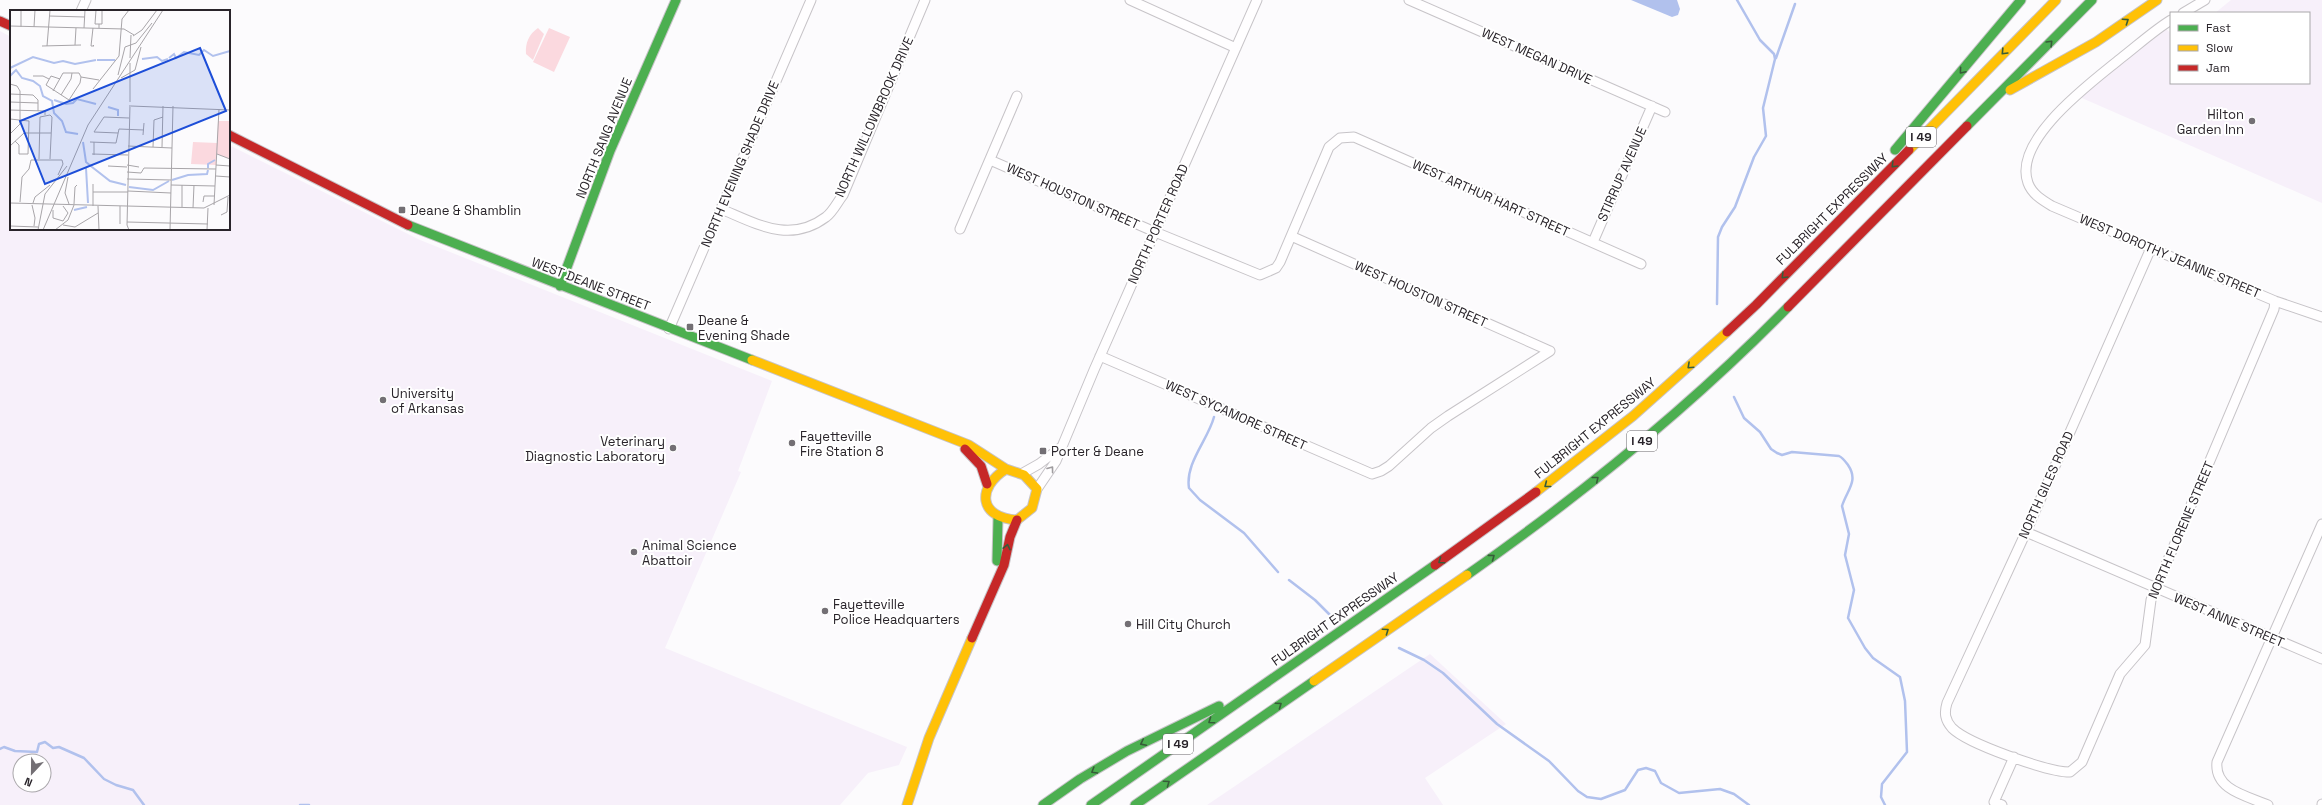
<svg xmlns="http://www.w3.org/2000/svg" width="2322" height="805" font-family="'Space Grotesk',sans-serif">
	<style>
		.built { fill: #f7f0fa; fill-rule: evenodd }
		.green { fill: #fbd9df }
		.water { fill: #b1c1ed }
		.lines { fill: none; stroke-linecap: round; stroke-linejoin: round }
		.stream { stroke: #b1c1ed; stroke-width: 2.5 }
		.street-casing { stroke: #c7c4c8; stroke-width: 11 }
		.fast-casing { stroke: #c7c4c8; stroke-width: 11 }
		.slow-casing { stroke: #c7c4c8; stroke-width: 11 }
		.jam-casing { stroke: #c7c4c8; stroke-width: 11 }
		.street { stroke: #fffeff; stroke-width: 9 }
		.fast { stroke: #4caf50; stroke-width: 9 }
		.slow { stroke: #ffc107; stroke-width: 9 }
		.jam { stroke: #c62828; stroke-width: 9 }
		.oneway { stroke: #375c39 }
		.oneway2 { stroke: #9f9c9f }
		.poi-dot { fill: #736f74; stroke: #fff; stroke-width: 1.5 }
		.labels { text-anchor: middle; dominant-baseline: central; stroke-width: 4; stroke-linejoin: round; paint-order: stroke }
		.shield { fill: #fff; stroke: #69666a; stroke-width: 1 }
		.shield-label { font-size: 12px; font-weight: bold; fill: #29242a }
		.street-label { font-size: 13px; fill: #29242a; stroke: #fff }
		.poi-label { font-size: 13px; fill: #29242a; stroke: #fff; text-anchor: start }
		.inset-river { fill: none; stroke: #b1c1ed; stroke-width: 2 }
		.inset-road { fill: none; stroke: #a8a5a9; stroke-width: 1 }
		.view { fill: #1d4ed8; fill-opacity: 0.15; stroke: #1d4ed8; stroke-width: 2 }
		.inset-edge { fill: none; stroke: #29242a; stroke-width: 2 }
	</style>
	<rect width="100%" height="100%" fill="#fcfbfd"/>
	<path class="built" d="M2231,0H2322V203L2075,95L2163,25L2171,34V83H2309V13H2215Z
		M0,31L11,37V229H229V145L420,240L772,381L738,471L741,472L665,648L907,747L899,765L868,773L840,805H0ZM20,761H44V785H20Z
		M1430,654L1506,724L1425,778L1443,805H1207Z"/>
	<path class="green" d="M538,28L544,34L533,60L526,54C525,43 529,34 538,28Z
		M549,28L570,37L554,72L533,62Z"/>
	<path class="water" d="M1631,0H1677L1680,9L1678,15L1672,17Z"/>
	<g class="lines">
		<path class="stream" d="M1776,58L1795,4
			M1717,304L1718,237L1722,227L1735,207L1754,157L1766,136L1763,108L1775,59L1774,54L1760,40L1737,0
			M1734,397L1744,418L1760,432L1771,449L1777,453L1782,455L1792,452L1839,456C1843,458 1845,461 1848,465C1859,481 1847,490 1842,506L1849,534L1845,555L1854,590L1848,618L1865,648L1873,658L1900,677L1905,701L1907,752L1882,784L1881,797L1885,805
			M1214,417C1208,440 1185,463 1189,488L1200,500L1244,533L1278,572
			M1289,580L1315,600L1331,616
			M1399,648L1424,660L1443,673L1497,724L1549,761L1578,791L1587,797L1601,799L1625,790L1638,770L1646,768L1655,771L1661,783L1679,793L1720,789L1734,794L1749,805
			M0,749L4,747L15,751L37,752L39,744L45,742L53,748L59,747L84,758L104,779L116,785L133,790L144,805
			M300,805H309"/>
		<g class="street-casing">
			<path id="street" d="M1130,0L1236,48
				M1409,0L1665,112
				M81,11L86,0
				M2183,13L2205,0
				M2171,20C2153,31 2137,46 2120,59C2092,82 2012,140 2028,183C2032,194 2042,200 2052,206L2275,301L2322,317
				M990,160L1155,232L1260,275L1276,268L1280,262L1329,147L1340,138L1354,137L1641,264
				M721,209C757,224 790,244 826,217C833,212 838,201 843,195L925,0
				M960,229L1017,96
				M1291,236L1550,351
				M1593,242L1652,106
				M2151,248L2026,532L1947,703C1944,713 1945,720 1952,728C1968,744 2048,772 2070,772L2082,762L2120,674L2145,645L2151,600L2274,309L2275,301
				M669,329L811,0
				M1100,356L1372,474L1381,471L1389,466L1431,428L1448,416L1550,351
				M1023,473L1039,464L1060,448
				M1037,489L1056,461L1094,370L1257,0
				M2026,532L2322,659
				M2002,805L1994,802L2014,757
				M2268,805C2247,796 2214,790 2217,762L2322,524
				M2322,805V804"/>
		</g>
		<g class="fast-casing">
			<path id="fast" d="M1967,126L2092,0
				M1895,150L2021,0
				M408,225L752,360
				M560,286L610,151L676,0
				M997,561L998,518
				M1467,575C1581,495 1691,406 1788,307
				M1043,805L1080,779L1127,751L1219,706
				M1091,805L1435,565
				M1135,805L1314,681"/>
		</g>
		<g class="slow-casing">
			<path id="slow" d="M2010,90L2096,42L2157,0
				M1909,150L2056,0
				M752,360L969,445L1006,469
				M1006,469L1024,475L1037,489L1032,508L1017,520C979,518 976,488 1006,469Z
				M1536,492L1633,416L1727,332
				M1314,681L1467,575
				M907,805L929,738L972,638"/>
		</g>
		<g class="jam-casing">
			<path id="jam" d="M0,21L11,26
				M229,135L408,225
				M1788,307L1967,126
				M1727,332L1756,305L1909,150
				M965,449L981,466L987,484
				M1435,565L1536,492
				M972,638L1004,565L1010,537L1017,520"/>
		</g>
		<use href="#street" class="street"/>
		<use href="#fast" class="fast"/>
		<use href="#slow" class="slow"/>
		<use href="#jam" class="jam"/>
	</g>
	<defs><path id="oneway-chevron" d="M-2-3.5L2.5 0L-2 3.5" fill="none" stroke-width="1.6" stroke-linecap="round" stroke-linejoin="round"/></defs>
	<g class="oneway">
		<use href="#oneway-chevron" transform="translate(2126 21) rotate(-34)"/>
		<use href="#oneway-chevron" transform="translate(2050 43) rotate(-45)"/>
		<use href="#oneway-chevron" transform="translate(2004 52) rotate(134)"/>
		<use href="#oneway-chevron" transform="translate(1962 71) rotate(130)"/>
		<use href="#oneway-chevron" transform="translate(1894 165) rotate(134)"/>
		<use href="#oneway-chevron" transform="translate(1784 276) rotate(135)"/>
		<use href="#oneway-chevron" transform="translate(1690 366) rotate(137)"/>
		<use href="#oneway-chevron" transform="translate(1596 479) rotate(-39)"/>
		<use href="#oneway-chevron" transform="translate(1547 485) rotate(142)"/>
		<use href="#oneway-chevron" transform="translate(1007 547) rotate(-78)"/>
		<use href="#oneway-chevron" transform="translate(1492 557) rotate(-36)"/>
		<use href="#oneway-chevron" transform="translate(1441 561) rotate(145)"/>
		<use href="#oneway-chevron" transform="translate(1386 631) rotate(-35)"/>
		<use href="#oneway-chevron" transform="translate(1279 705) rotate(-35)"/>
		<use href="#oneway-chevron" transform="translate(1211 721) rotate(145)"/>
		<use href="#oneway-chevron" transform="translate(1143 743) rotate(154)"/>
		<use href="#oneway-chevron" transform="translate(1094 771) rotate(149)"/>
		<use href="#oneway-chevron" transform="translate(1167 783) rotate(-35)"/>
	</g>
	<use class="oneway2" href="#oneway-chevron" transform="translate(1051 469) rotate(-53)"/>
	<g class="poi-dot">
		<circle cx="2252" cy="121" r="4"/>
		<rect x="398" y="206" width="8" height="8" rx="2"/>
		<rect x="686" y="323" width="8" height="8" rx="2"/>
		<circle cx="383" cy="400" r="4"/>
		<circle cx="792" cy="443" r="4"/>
		<circle cx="673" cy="448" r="4"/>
		<rect x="1039" y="447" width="8" height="8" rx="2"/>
		<circle cx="634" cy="552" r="4"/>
		<circle cx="825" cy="611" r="4"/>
		<circle cx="1128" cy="624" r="4"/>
	</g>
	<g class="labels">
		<g class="shield">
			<rect x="1906" y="127" width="30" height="20" rx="3"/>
			<rect x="1627" y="431" width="30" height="20" rx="3"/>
			<rect x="1163" y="734" width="30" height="20" rx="3"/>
		</g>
		<g class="shield-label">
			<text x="1921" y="137">I 49</text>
			<text x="1642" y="441">I 49</text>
			<text x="1178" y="744">I 49</text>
		</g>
		<g class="street-label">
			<text transform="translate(1537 56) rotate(24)">WEST MEGAN DRIVE</text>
			<text transform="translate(874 117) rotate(-66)">NORTH WILLOWBROOK DRIVE</text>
			<text transform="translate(604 138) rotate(-68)">NORTH SANG AVENUE</text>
			<text transform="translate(740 164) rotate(-67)">NORTH EVENING SHADE DRIVE</text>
			<text transform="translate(1622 174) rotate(-66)">STIRRUP AVENUE</text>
			<text transform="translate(1073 196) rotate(24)">WEST HOUSTON STREET</text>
			<text transform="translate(1491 198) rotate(24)">WEST ARTHUR HART STREET</text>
			<text transform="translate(1832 209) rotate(-45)">FULBRIGHT EXPRESSWAY</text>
			<text transform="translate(1158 224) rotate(-66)">NORTH PORTER ROAD</text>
			<text transform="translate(2170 256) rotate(23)">WEST DOROTHY JEANNE STREET</text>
			<text transform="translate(591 284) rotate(21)">WEST DEANE STREET</text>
			<text transform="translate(1421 294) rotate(24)">WEST HOUSTON STREET</text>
			<text transform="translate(1236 415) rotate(24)">WEST SYCAMORE STREET</text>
			<text transform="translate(1595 428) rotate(-39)">FULBRIGHT EXPRESSWAY</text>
			<text transform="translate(2046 485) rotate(-66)">NORTH GILES ROAD</text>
			<text transform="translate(2181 530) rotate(-67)">NORTH FLORENE STREET</text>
			<text transform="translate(1335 619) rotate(-35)">FULBRIGHT EXPRESSWAY</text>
			<text transform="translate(2229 620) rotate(23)">WEST ANNE STREET</text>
		</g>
		<g class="poi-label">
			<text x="2244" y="114" text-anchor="end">Hilton<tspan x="2244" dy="15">Garden Inn</tspan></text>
			<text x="410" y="210">Deane &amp; Shamblin</text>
			<text x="698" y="320">Deane &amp;<tspan x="698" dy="15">Evening Shade</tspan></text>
			<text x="391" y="393">University<tspan x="391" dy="15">of Arkansas</tspan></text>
			<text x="800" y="436">Fayetteville<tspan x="800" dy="15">Fire Station 8</tspan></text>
			<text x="665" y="441" text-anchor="end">Veterinary<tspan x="665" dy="15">Diagnostic Laboratory</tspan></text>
			<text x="1051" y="451">Porter &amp; Deane</text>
			<text x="642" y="545">Animal Science<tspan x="642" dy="15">Abattoir</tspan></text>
			<text x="833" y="604">Fayetteville<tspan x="833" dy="15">Police Headquarters</tspan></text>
			<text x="1136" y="624">Hill City Church</text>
		</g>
	</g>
	<g transform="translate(10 10)">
		<rect width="220" height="220" fill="#fcfbfd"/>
		<path d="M208,111H220V149L207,144L206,155L181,154L183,132L207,133Z" fill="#fbd9df"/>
		<path class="inset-river" d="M159,48L164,44L166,48L174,42L189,45L194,40L203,46L220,41M132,49L147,47L152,51L158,49M87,50H105M0,58L23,47L44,53L53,51L65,54L86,50M0,66L6,60L12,68L23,71L30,76L33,86L42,91L44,103L52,111L56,122L68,124M44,90L56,94L63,93L67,89L86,94M98,97L108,100V106M73,132L76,152L82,157M82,157L100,171L116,175M76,158L78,193M198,158V154L205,150M162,170L178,165L197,164L198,160M119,177L143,180L159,171M64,200L77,197"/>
		<path class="inset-road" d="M86,0L85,14H89M39,6L75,7M0,16L114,19L124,25M11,17V0M24,17L25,0M74,18L75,0M89,18V14H92V0M123,26L132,20L147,0M65,35L66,18M83,35L84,36H81L83,18M32,36L71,35M37,36L40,0M120,48L121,25M108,65L115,37L126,33L142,13M23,66H33L39,69M71,67L89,70M111,68L125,60L131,37M50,69L41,66L36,75L59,90L70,73L71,67M0,74L7,76L10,81V114L0,124M83,79L109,46L112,9L119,0M43,81L53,63H69L71,67M0,84L23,85L28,90V101M51,85L61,69L62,63M0,92L28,93M120,92V53M121,96L220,100M0,100L35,101V105M0,109L19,111L18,144H9V135L5,131M84,122L94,107L119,108M84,122L108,123M133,125L134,113M80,132L106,133L109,119L134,120M0,136L14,123H41M118,136L162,138M143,137L144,110L153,107M152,137L153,96M82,144L118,145M207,144L220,149M84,145V132M29,149L30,107L40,105L42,107L40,149M117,155L129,157M206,155L220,156M98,156L117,157M117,162L131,163L134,158L206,159M206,166L220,167M58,167L55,183L59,194M117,169L161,170M161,175L205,176M118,181L161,183M83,182H118M10,192L12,167L19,159L21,150H52L53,154L48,165M193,192L194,186H204M0,193L194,198L220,185M23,193L25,187L40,175M64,194L65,177L67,175M22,195L25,208L24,216M204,195L209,99M83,196V174M88,196L89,220M172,197V175M183,198L184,175M43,200V208L53,211L58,203L53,196M211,205L217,202L218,187M117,212L198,214M110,214V196M53,215L65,217L88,203M0,216L28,217M28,220L35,184L57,156M33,220L78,115L153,0M45,220L58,210L64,195M119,220L117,215L120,95M160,220L163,96M197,220L198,198"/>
		<path class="view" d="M190,38L216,101L35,174L10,111Z"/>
		<rect width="220" height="220" class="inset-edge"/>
	</g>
	<rect x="2170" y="12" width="140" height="72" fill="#ffffff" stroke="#a9a7aa"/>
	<rect x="2178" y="25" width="20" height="6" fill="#4caf50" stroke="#a9a7aa"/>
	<text x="2206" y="32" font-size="12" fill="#29242a">Fast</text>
	<rect x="2178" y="45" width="20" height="6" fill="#ffc107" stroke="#a9a7aa"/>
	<text x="2206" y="52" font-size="12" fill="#29242a">Slow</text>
	<rect x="2178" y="65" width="20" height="6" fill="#c62828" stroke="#a9a7aa"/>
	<text x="2206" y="72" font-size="12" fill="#29242a">Jam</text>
	<g transform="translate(32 773) rotate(202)"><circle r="19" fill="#ffffff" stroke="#a9a7aa"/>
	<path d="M0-3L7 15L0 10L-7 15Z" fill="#736f74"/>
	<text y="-6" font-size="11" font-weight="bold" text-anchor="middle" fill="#29242a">N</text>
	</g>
</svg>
